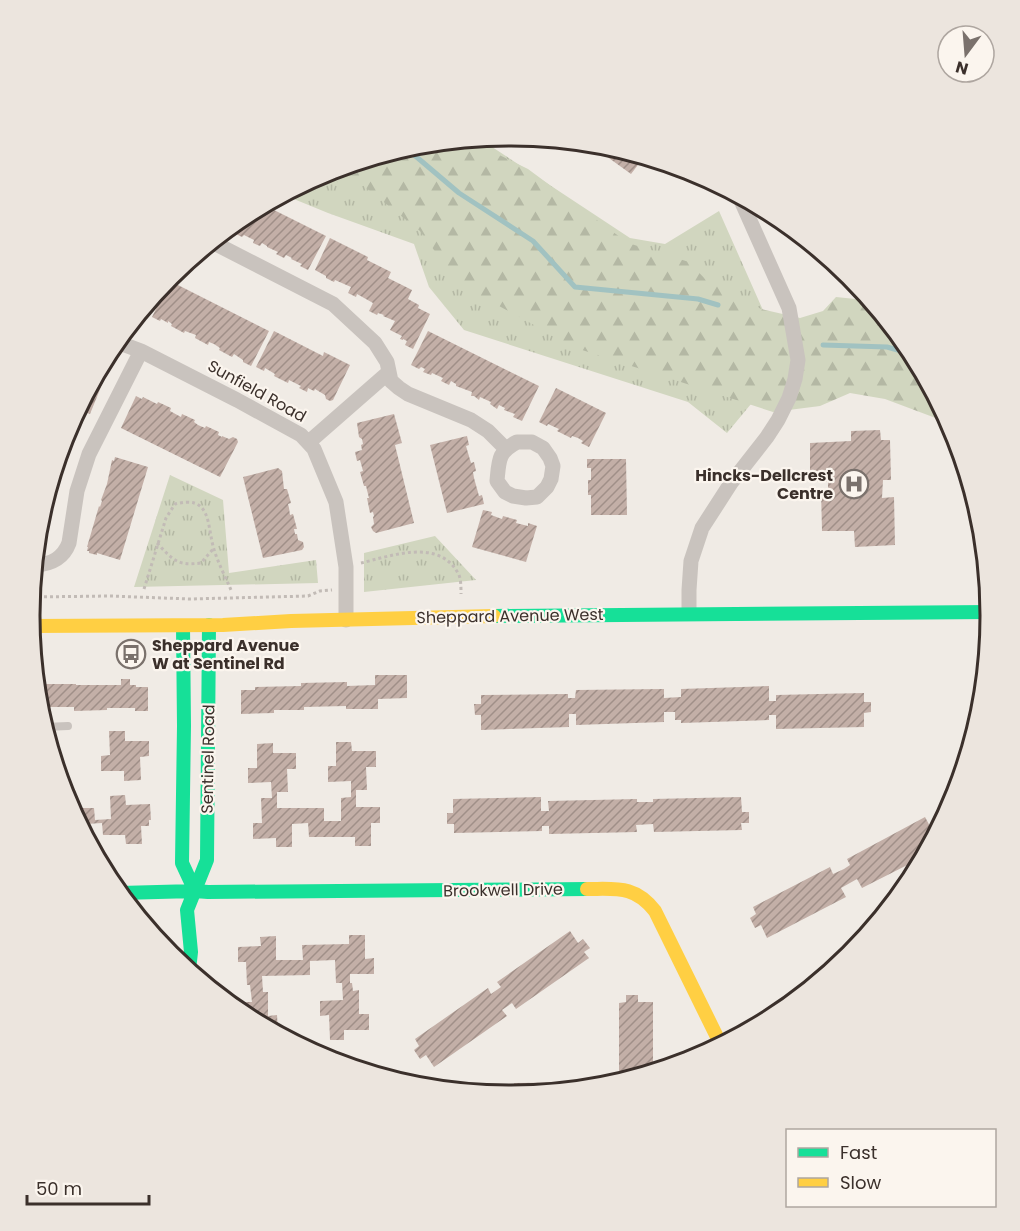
<svg xmlns="http://www.w3.org/2000/svg" width="1020" height="1231" font-family="Poppins,sans-serif">
	<style>
		.grass { fill: url(#grass-tufts) }
		.forest { fill: url(#forest-firs) }
		.lines { fill: none; stroke-linecap: round; stroke-linejoin: round }
		.stream { stroke: #a1c2c1; stroke-width: 5 }
		.building { fill: url(#building-hatch) }
		.path { stroke: #c2bbb6; stroke-width: 3; stroke-dasharray: 3 3; stroke-linecap: butt }
		.lane { stroke: #c9c3be; stroke-width: 8 }
		.street { stroke: #c9c3be; stroke-width: 15 }
		.fast { stroke: #16e098; stroke-width: 14 }
		.slow { stroke: #ffcf43; stroke-width: 14 }
		.labels { text-anchor: middle; dominant-baseline: central; stroke-width: 4.5; stroke-linejoin: round; paint-order: stroke }
		.street-label { font-size: 16px; fill: #3b302b; stroke: #fbf5ee }
		.poi-label { font-size: 16px; font-weight: bold; fill: #3b302b; stroke: #fbf5ee; text-anchor: end }
		.rim { fill: none; stroke: #3b302b; stroke-width: 3 }
	</style>
	<defs>
		<pattern id="grass-tufts" width="24" height="20" patternUnits="userSpaceOnUse" patternTransform="scale(1.5)"><rect width="24" height="20" fill="#d1d6bf"/><path d="M3 7l-1-3M5 7V3M7 7l1-3M15 17l-1-3M17 17v-4M19 17l1-3" fill="none" stroke="#b4b8a4"/></pattern>
		<pattern id="forest-firs" width="22" height="20" patternUnits="userSpaceOnUse" patternTransform="scale(1.5)"><rect width="22" height="20" fill="#d1d6bf"/><path d="M5 1l3.5 6h-7zM16 11l3.5 6h-7z" fill="#b4b8a4"/></pattern>
		<pattern id="building-hatch" width="6" height="6" patternUnits="userSpaceOnUse" patternTransform="scale(1.5)"><rect width="6" height="6" fill="#c3afa7"/><path d="M-1 1l2-2M0 6l6-6M5 7l2-2" fill="none" stroke="#a08f88"/></pattern>
	</defs>
	<rect width="100%" height="100%" fill="#f0ebe5"/>
	<path class="grass" d="M480,139L630,238L665,244L719,211L774,335L765,387L727,433L688,402L464,330L429,287L414,244L328,213L284,195L327,172L417,145Z
		M170,475L223,500L229,573L316,560L318,583L134,587Z
		M435,536L476,580L364,592V553Z"/>
	<path class="forest" d="M469,140L528,169L628,243L689,262L706,280L761,309L800,318L823,311L836,297L865,300L871,302L909,349L949,423L885,399L850,393L820,406L773,412L576,348L459,284L420,231L360,183L310,181L327,172L417,145Z"/>
	<g class="lines">
		<path class="stream" d="M406,148L459,193L533,241L575,287L698,299L718,305
			M823,345L887,347L912,354"/>
	</g>
	<path class="building" d="M588,143L604,145L644,157L631,174Z
		M264,205L326,236L308,270L300,266L302,264L291,259L292,258L286,255L284,258L276,254L278,252L267,247V246L262,243L260,246L253,243L254,240L244,235L242,237L234,233L236,231L229,228L244,216Z
		M330,238L368,257L367,260L391,272L388,278L412,290L408,299L419,305L418,308L430,314L413,349L405,345L407,341L403,339V340L400,339L402,336L390,330L395,321L383,316L384,315L378,313L377,315L369,311L373,303L357,294L356,297L348,293L351,287L335,280L334,282L326,278V276L315,270Z
		M170,281L269,331L251,366L243,362V360L234,354L232,357L219,350L220,348L214,344L209,342L208,345L195,338L196,335L185,331L184,333L171,326L172,324L168,321V323L161,319L160,321L152,317Z
		M274,331L323,356L324,352L350,365L333,400L330,401L326,399L325,395L315,389L314,391L308,388L307,392L299,388L301,386L289,380L288,383L274,376L275,374L265,368L264,371L256,367Z
		M428,331L539,386L522,421L513,417L515,414L504,410L505,408L499,405L497,409L490,404L491,402L480,397L479,400L474,396H471L472,392L456,386V384L451,381L449,385L441,381L443,378L432,373L431,375L423,372L425,369L421,367L419,369L411,365Z
		M98,373L103,374L105,377L90,414L78,410Z
		M556,388L606,413L589,447L581,443L583,441L578,438L572,436L571,438L557,431L559,429L548,424L547,426L539,422Z
		M136,396L142,399L143,397L157,404L158,402L171,408L170,411L181,417L182,414L195,420L194,422L198,425L205,428L206,426L219,432L218,435L222,437V436L229,439L233,437L237,439L238,442L220,477L121,428Z
		M394,414L402,443L395,445L414,523L376,533L373,531L371,527L374,524L373,517L374,516L373,512L370,513L367,498H369L366,486H364L360,472L363,471L360,460L357,461L355,452L362,450L361,445L363,444L362,439L359,437L357,423Z
		M880,430L881,440H890L891,480H883L882,498L894,497L895,545L855,547L854,531H822L821,490H828V482H810V443L851,441V431Z
		M467,436L469,445L466,446L471,463L474,462L476,471L473,472L474,478L479,496L482,495L484,504L447,513L430,445Z
		M115,457L148,467L120,560L97,553V555L89,553V551H87L88,547H87L99,506L100,507L102,501L101,500L107,484L112,460L114,461Z
		M587,459H626L627,515H591V495H588V480H591V468H587Z
		M278,468L282,471L284,489H287L291,503L288,504L289,508L290,515L293,514L297,529H294L295,534H297L298,540L303,542L304,547L302,550L263,558L243,477Z
		M483,510L492,512L491,515L502,519L503,516L517,520L516,523L528,526V523L537,526L526,562L472,547Z
		M375,675H407V698L378,699V709H346V706L304,707V710H274V713L241,714V690H255V687L301,686V683L347,682V686L375,685Z
		M121,679H130V685H136V687H148V711H135V708H107V710L74,711V707H39L37,684H76V685H121Z
		M769,686V701H776V695L864,693V702H871V712L864,713V727L776,729V715H769V720L681,723V720H675V712H664V722L576,725V714H569V727L481,730V715H475L474,704H481V695L568,694V698H575L576,690L664,689V698L681,697V689Z
		M109,731H125V741H149V756L140,757L141,780L124,781V771H101V756L110,755Z
		M336,742H351L352,751H376V767H366L367,790H356V807H380V823H371V846H355V837H309L308,823L292,824V847H276V838L253,839V823H262L261,798H272L271,782L248,783V768H257V744L273,743V753H296V769H287L288,792H277V808H324V821H341V798L351,797V781L328,782V766H336Z
		M125,795L126,805L150,804L151,820H149V826H141L142,844H126L125,835H103L102,823L86,824V836L71,808H94L95,820L111,819L110,796Z
		M541,797V811H549L548,801L637,799V802H653V799L741,797L742,812H749V823H741L742,830L654,832L653,824L636,825L637,832L549,834V826H542V831L454,833V824H447V813H453V799Z
		M925,817L932,830L939,827L923,857L862,888L857,879L841,888L846,897L767,938L761,925L755,928L750,918L756,914L753,907L830,867L833,874L844,869L850,865L847,859Z
		M570,931L578,943L583,939L590,948L584,952L589,958L516,1009L512,1003L502,1010L507,1016L434,1067L426,1055L420,1059L414,1050L419,1046L415,1039L488,988L491,994L501,987L497,982Z
		M349,935H365V959L374,958V974H350V983H352L353,991L359,990V1014H369V1030H344V1040H330L329,1015L320,1016V1001L343,1000L342,983H336L335,960L310,961V975L262,976L263,992H268V1016L277,1015L278,1031H274L243,1014L227,1002H252L250,985H247L246,962H238V947L261,946L260,937L276,936V960H303L302,945L349,944Z
		M818,979V980L785,1008L781,1001Z
		M626,995H638V1002H653V1071L619,1082V1003L626,1002Z
		M602,1082V1086L514,1095V1083Z"/>
	<g class="lines">
		<path class="path" d="M157,543C173,560 177,566 201,563L214,548
			M361,563C391,556 440,537 459,575C461,580 461,588 461,594
			M144,589L166,518L175,504C210,495 207,521 213,546C217,561 225,576 231,590
			M32,597L110,596L190,599L308,596L320,591L332,590"/>
		<path class="lane" d="M45,727L68,726
			M334,1061L347,1062"/>
		<path class="street" d="M212,242L333,304L375,343L387,362L391,381L399,388L408,394L471,420L488,431L505,448
			M117,342L141,351L237,400L301,435L314,449L336,502L346,567V620
			M309,442L389,372
			M517,442H532L543,448L550,458L553,466L551,479L547,487L537,497L526,498L513,496L505,492L497,481C499,460 498,452 517,442Z
			M35,565C51,564 63,559 69,543L77,491L89,454L141,351
			M689,613V590L691,561L702,528L731,483L767,437L778,420L789,398L795,379L798,360L789,308L739,196"/>
		<path class="fast" d="M494,616L990,612
			M183,626L184,726L182,863L195,891
			M120,893L195,891L208,892L587,889
			M189,970L191,952L187,910L207,860L209,625"/>
		<path class="slow" d="M31,626L223,625L291,621L494,616
			M587,889C616,889 635,885 655,911L721,1045"/>
	</g>
	<defs>
		<g id="hospital-ring" transform="scale(1.5)"><circle r="9.5" fill="#fbf5ee" stroke="#7a716c" stroke-width="1.5"/><path d="M-5-5h3v3.5h4V-5h3V5h-3V1.5h-4V5h-3Z" fill="#7a716c"/></g>
		<g id="bus-ring" transform="scale(1.5)"><circle r="9.5" fill="#fbf5ee" stroke="#7a716c" stroke-width="1.5"/><path d="M-5-6H5V4H4V6H2V4H-2V6H-4V4H-5ZM-3.5-4V0h7V-4ZM-3.5 1.2v1.5H-2V1.2ZM2 1.2v1.5H3.5V1.2Z" fill="#7a716c"/></g>
	</defs>
	<g fill-rule="evenodd">
		<use href="#hospital-ring" x="854" y="484"/>
		<use href="#bus-ring" x="131" y="654"/>
	</g>
	<g class="labels">
		<g class="street-label">
			<text transform="translate(257 391) rotate(29)">Sunfield Road</text>
			<text transform="translate(510 616) rotate(-1)">Sheppard Avenue West</text>
			<text transform="translate(208 759) rotate(-89)">Sentinel Road</text>
			<text transform="translate(503 890) rotate(-1)">Brookwell Drive</text>
		</g>
		<g class="poi-label">
			<text x="833" y="475">Hincks-Dellcrest<tspan x="833" dy="18">Centre</tspan></text>
			<text x="152" y="645" text-anchor="start">Sheppard Avenue<tspan x="152" dy="18">W at Sentinel Rd</tspan></text>
		</g>
	</g>
	<path d="M0 0H1020V1231H0ZM509 146H511A469 469 0 0 1 980 615V616A469 469 0 0 1 511 1085H509A469 469 0 0 1 40 616V615A469 469 0 0 1 509 146Z" fill="#ece5de" fill-rule="evenodd"/>
	<path class="rim" d="M509 146H511A469 469 0 0 1 980 615V616A469 469 0 0 1 511 1085H509A469 469 0 0 1 40 616V615A469 469 0 0 1 509 146Z"/>
	<rect x="786" y="1129" width="210" height="78" fill="#fbf5ee" stroke="#aea6a0" stroke-width="1.5"/>
	<rect x="798" y="1148" width="30" height="9" fill="#16e098" stroke="#aea6a0" stroke-width="1.5"/>
	<text x="840" y="1159" font-size="18" fill="#3b302b">Fast</text>
	<rect x="798" y="1178" width="30" height="9" fill="#ffcf43" stroke="#aea6a0" stroke-width="1.5"/>
	<text x="840" y="1189" font-size="18" fill="#3b302b">Slow</text>
	<g transform="translate(966 54) rotate(196)"><circle r="28" fill="#fbf5ee" stroke="#aea6a0" stroke-width="1.5"/>
	<path d="M0-4.5L10 22L0 15L-10 22Z" fill="#7a716c"/>
	<text y="-9" font-size="16" font-weight="bold" text-anchor="middle" fill="#3b302b">N</text>
	</g>
	<path d="M27 1195v9h122v-9" fill="none" stroke="#3b302b" stroke-width="3"/>
	<text x="36" y="1195" font-size="18" fill="#3b302b" stroke="#fbf5ee" stroke-width="4.5" paint-order="stroke">50 m</text>
</svg>
